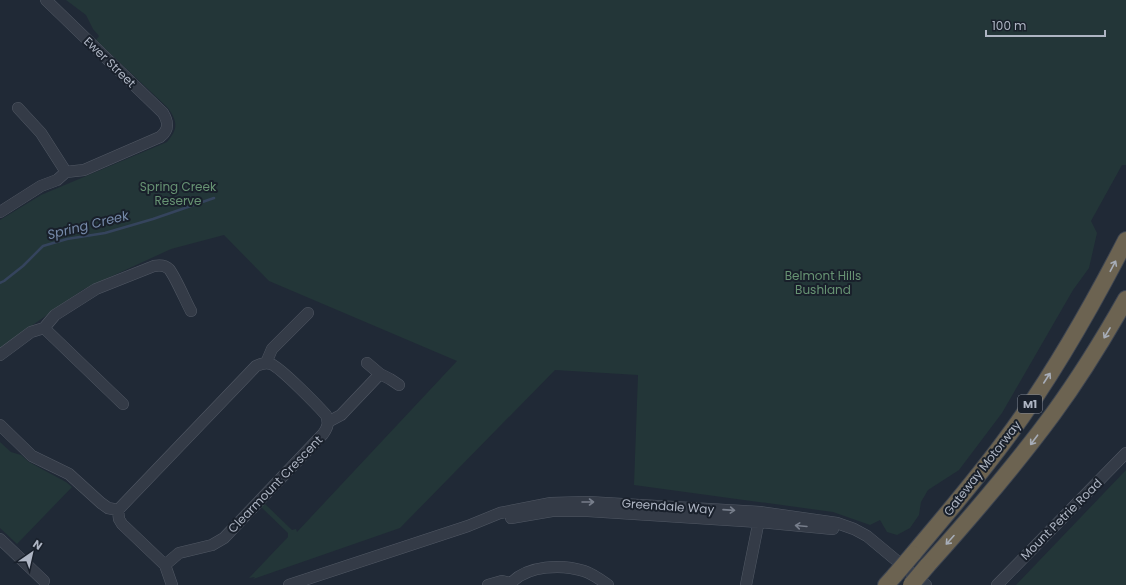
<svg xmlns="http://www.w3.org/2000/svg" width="1126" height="585" font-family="Poppins,sans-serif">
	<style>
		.green { fill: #233638 }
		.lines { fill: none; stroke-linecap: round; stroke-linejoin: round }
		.stream { stroke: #35445d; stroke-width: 2.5 }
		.minor-casing { stroke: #515864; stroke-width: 12 }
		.highway-casing { stroke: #3e4551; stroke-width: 18 }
		.minor { stroke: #343b47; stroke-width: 11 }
		.highway { stroke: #6c6351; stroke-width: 16 }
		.highway-bridge-casing { stroke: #3e4551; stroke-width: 18; stroke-linecap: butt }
		.highway-bridge { stroke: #6c6351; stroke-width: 16 }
		.oneway { stroke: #a7adb8 }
		.oneway2 { stroke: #777e8b }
		.labels { text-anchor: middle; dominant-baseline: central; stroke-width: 4; stroke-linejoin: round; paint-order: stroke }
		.shield { fill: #19202b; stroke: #818895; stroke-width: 1 }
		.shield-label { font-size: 11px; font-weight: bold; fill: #aeb5c3 }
		.street-label { font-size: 12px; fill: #aeb5c3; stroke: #19202b }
		.park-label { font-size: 12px; fill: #679373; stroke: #19202b }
		.water-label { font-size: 13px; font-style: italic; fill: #778bab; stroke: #19202b }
	</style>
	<rect width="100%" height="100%" fill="#202936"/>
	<path class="green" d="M66,0H1126V165H1122L1091,221L1097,233L1089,268L1073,290L1002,413L959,470L928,490L921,502L919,515L910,528L897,535L887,532L880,520L870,525L833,512L634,485L638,375L555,370L400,528L253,579L255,577L249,578L288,537V533L260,506L264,503L292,530L296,529L297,532L457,361L269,281L224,235L171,249L84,289L0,348V220L41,195L167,142C178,129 178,122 168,108L96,40L99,36L93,29L86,15Z
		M0,442L11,452L21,455L29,462L66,482L72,487L17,544L0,528Z
		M1126,470V585H1016Z"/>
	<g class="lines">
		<path class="stream" d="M0,283L4,281L23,266L43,246L67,239L105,233L153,219L214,198"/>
		<g class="minor-casing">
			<path id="minor" d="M18,108L41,133L66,172
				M0,212L41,186L57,180L66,172L84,170L160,137C169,130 169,123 163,113L46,0
				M44,328L123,404
				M0,355L31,332L44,328L55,315L96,289L154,266C159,265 165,265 169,269C175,276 186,302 191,311
				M266,363L272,349L308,313
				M367,363L380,374L390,379L399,385
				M328,422L341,415L380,374
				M0,425L32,456L69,474L101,503L108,508L118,510L119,519L122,524L165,565L172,585
				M118,510L256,366C261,364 265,362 271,364C281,368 317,405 326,415C329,423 328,427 323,434L224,538L212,545L179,553L165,565
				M511,518L552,511H588L759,522L833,529
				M0,539L44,581
				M289,585L468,526L500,513L551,503L588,502L760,512L837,523L854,529L867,536L926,585
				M488,585L502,581L511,583
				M511,585V583C528,565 562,564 584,571C593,574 601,580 608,585
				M746,585L760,515
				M997,585L1126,453"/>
		</g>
		<g class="highway-casing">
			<path id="highway" d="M913,554C944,517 975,481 1003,443C1051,379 1090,310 1126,240
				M927,566C971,517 1014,467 1053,414C1080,377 1104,338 1126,299
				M886,585L895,575"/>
		</g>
		<use href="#minor" class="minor"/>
		<use href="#highway" class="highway"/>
		<g class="highway-bridge-casing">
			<path id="highway-bridge" d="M895,575L913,554
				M911,585L927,566"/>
		</g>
		<use href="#highway-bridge" class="highway-bridge"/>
	</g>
	<defs><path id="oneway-shaft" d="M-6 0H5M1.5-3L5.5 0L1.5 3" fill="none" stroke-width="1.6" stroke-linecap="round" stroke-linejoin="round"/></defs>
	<g class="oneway">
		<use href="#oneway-shaft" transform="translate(1113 266) rotate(-62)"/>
		<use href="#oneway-shaft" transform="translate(1107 333) rotate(121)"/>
		<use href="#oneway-shaft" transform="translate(1047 378) rotate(-57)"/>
		<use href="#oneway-shaft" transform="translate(1034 440) rotate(127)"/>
		<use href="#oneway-shaft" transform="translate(950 540) rotate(132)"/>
	</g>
	<g class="oneway2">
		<use href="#oneway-shaft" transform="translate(588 502)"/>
		<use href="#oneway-shaft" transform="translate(729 510) rotate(4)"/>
		<use href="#oneway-shaft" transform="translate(801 526) rotate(-175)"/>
	</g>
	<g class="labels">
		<rect class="shield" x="1018" y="395" width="24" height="18" rx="3"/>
		<g class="shield-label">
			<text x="1030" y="404">M1</text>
		</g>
		<g class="street-label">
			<text transform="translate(110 62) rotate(44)">Ewer Street</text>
			<text transform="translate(982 468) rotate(-52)">Gateway Motorway</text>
			<text transform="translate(275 484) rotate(-46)">Clearmount Crescent</text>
			<text transform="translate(668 506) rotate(4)">Greendale Way</text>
			<text transform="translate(1061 519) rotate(-45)">Mount Petrie Road</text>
		</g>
		<g class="park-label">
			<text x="178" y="186">Spring Creek<tspan x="178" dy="14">Reserve</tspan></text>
			<text x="823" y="275">Belmont Hills<tspan x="823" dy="14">Bushland</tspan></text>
		</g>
		<g class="water-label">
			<text transform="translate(88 225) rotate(-14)">Spring Creek</text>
		</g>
	</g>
	<g transform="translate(32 553) rotate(34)" stroke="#19202b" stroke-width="3" paint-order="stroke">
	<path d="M0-3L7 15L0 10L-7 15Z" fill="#aeb5c3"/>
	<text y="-6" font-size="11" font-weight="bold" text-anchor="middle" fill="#aeb5c3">N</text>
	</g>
	<path d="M986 30v6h119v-6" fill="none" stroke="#aeb5c3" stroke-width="2"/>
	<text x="992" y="30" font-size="12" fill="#aeb5c3" stroke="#19202b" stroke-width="3" paint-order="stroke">100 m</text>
</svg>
